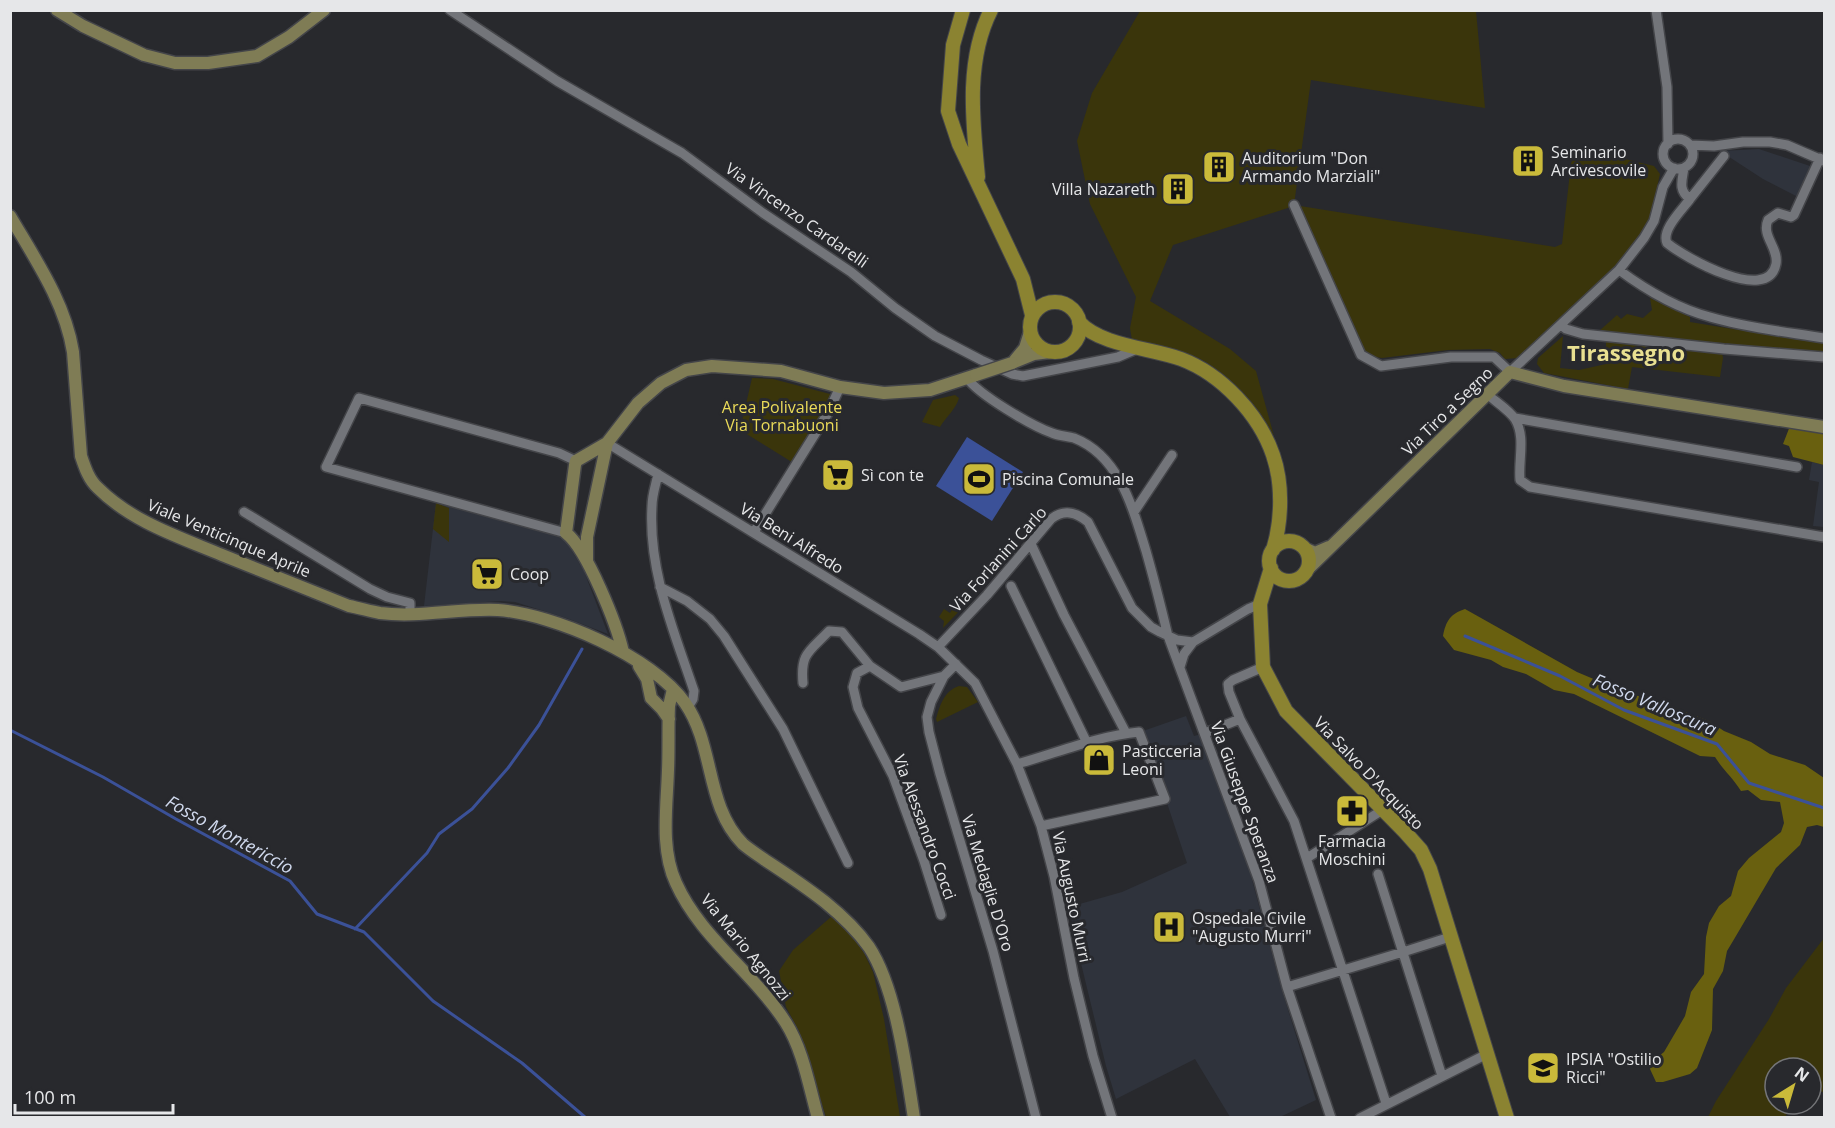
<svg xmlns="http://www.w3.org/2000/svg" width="1835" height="1128" font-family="'Open Sans',sans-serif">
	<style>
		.built { fill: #2f333c }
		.green { fill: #3a350b }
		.forest { fill: #69600f }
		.water { fill: #3b5198 }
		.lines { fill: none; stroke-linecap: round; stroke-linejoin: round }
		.stream { stroke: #3b5198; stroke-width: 3 }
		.street-casing { stroke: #444549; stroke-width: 12 }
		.secondary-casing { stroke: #444549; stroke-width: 15 }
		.primary-casing { stroke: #444549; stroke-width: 16 }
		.street { stroke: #73757a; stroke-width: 9 }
		.secondary { stroke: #7f7c55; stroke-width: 12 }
		.primary { stroke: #8b8331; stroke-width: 14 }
		.secondary-bridge-casing { stroke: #444549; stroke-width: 15; stroke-linecap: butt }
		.secondary-bridge { stroke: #7f7c55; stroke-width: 12 }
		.labels { text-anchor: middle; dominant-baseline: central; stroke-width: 6; stroke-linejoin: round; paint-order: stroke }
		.poi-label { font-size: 16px; fill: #e6e7e9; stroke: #28292d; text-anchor: start }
		.street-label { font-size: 16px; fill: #e6e7e9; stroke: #28292d }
		.park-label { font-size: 16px; fill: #ebdb59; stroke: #28292d }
		.water-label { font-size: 18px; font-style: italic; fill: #d0d9ed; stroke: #28292d }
		.district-label { font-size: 22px; font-weight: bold; fill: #e9e091; stroke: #28292d }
	</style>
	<rect width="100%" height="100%" fill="#28292d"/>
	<path class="built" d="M1759,149L1810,166L1798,197L1763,179L1720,151Z
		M1812,462L1824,465V527L1813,526L1819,482L1809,480Z
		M436,503L564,538L584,571L608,634L566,618L515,602L501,601L424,606Z
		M1186,716L1194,736L1201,734L1245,854L1281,987L1316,1100L1280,1117H1230L1195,1059L1116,1099L1106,1066L1077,947L1069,907L1122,892L1187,863L1143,731Z"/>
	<path class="green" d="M1140,11H1476L1485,108L1311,80L1294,205L1555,247L1562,244L1571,163L1579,148L1654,166L1660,174L1650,218L1640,236L1615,267L1519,358L1505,359L1500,353L1490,349L1448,350L1382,358L1361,355L1294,206L1173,245L1150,301L1230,349L1256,371L1274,436C1255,407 1231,375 1200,359C1179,349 1154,346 1132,340L1130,328L1136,297L1090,204L1077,141L1092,93Z
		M1650,298L1690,317V322L1805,341L1824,339V357L1724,343L1658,340L1598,332L1617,315L1621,319L1627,314L1643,318L1652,310Z
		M1563,336L1560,368L1579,370L1606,364V340L1722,353L1723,358L1720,377L1632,367L1628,389L1544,373L1537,364L1538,358Z
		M752,378L773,379L830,394L833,397L795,464L740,430Z
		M955,395L959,398C956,409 946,417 940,427L922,422L933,400Z
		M436,503L449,508V542L433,529Z
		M964,589L969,592L971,599L943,628L944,621L939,617L944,609L950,613Z
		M959,686L967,687L978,702L937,722L936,719C940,705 944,691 959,686Z
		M832,916L850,933L864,953L873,972L884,1019L900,1117H826L799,1031L786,1007L779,971L793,950Z
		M1824,938V1093L1811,1085V1068H1775V1104H1792L1785,1117H1708L1716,1101L1769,1019L1786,988Z"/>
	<path class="forest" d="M1790,426L1824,431V465L1793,457L1789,446L1783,444Z
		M1465,609L1577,672L1622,691L1667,705L1709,721L1724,731L1751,742L1770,754L1805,765L1824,778V827L1817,825L1807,827L1800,845L1776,868L1733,941L1727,951L1723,971L1713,989L1712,1030L1697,1068L1690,1074L1663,1082H1656L1650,1069L1654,1060L1664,1052L1685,1016L1691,992L1704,974L1706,937L1709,923L1719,906L1731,896L1738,871L1749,858L1781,832L1784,823L1780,802L1761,800L1748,790L1741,791C1733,778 1723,770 1715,757L1700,756L1574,694L1554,690L1526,674L1503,667L1491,660L1454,650L1443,636C1446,621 1450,614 1465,609Z"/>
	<path class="water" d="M967,437L1023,472L992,521L936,486Z"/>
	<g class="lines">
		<path class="stream" d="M1465,636L1560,676L1624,710L1717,744L1749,783L1824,808
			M10,730L103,777L176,819L290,881L317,914L364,932L433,1001L522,1063L586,1118
			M355,929L427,853L439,834L472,809L508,768L539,725L582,649"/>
		<g class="street-casing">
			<path id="street" d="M450,10L557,81L682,153L763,213L851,272L895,308L935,336L981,360L1012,374L1023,376L1118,357L1139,348
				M1656,10L1667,87L1668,144
				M1663 154a15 15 0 1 1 30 0a15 15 0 1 1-30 0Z
				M1690,145L1714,146L1743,142H1770L1787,145L1824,161
				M1684,168C1682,181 1678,190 1690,199C1682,210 1661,230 1667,243C1684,257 1768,305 1776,264C1779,248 1761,236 1768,220L1778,213L1791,217L1794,215L1820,158
				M1690,199L1724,156
				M1294,205L1361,355L1381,366L1451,357H1494L1510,372L1619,270L1644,238L1654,221L1663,187L1674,168
				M1619,270C1646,290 1676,308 1710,317C1747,328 1787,332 1824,338
				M1561,325L1566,329L1583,334L1724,349L1824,357
				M967,378C979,395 1032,426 1052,433C1059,436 1067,436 1074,438C1120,456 1133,509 1146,551C1154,579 1161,607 1168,636L1259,881L1287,987L1331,1118
				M1487,394C1496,402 1509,410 1515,419C1526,437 1518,460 1520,480L1530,487L1824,537
				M1515,418L1797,467
				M607,443L919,634L938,647L975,683L1017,764L1041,826L1054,876L1074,978L1093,1056L1112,1118
				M658,474C656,484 652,495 652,506C648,571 674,631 694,691L693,699L688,707
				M244,512L370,589L387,597L410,603V613
				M1134,512L1172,455
				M754,532L828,413L840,387
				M566,533L326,467L359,398L559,453L576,461
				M1031,544L1064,615L1126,733
				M1011,586L1087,743
				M660,587L687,601L710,619L724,636L783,729L848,863
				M938,647L987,595L1051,519C1064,509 1076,512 1088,522L1132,608L1151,627L1160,632L1177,640L1193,642L1248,609L1260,604
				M956,664L944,676L931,702L927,717L929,732L940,774L993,951L1036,1118
				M1180,667L1184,654L1193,642
				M1263,667L1233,680L1228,684L1229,692L1240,719L1294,821L1386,1103
				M803,683C800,653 810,651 829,631L842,632L870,666
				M1205,733L1240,719
				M1017,764C1057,753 1097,736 1139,732L1165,799L1041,826
				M1307,858L1384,809
				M1378,874L1442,1076
				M941,915L924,861L893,776L858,708L853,687L857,673L870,666L901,687L944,676
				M1287,987L1403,952L1450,937
				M1360,1118L1487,1054"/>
		</g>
		<g class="secondary-casing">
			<path id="secondary" d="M57,10L83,26L144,55L175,63H208L257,56L289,37L324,10
				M10,216C35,259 65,302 73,352L81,456C85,468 89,480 98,488C132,522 179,537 222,555C264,572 307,589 349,606C359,608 370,611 380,613C419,618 459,608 498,610C554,614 653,657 685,703C715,746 705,806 743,844C750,850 758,855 765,860C785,873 806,887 825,902C841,915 857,930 869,947C896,988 906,1068 914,1118
				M1015,360L1025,348L1030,332
				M1012,363L1034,354L1050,352
				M1304,548L1315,553L1329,547
				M587,560V537L607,443
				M1305,572L1510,372L1564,386L1824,427
				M623,652C617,625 587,549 566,533L575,465L576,461L607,443L638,403L661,383L686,370L712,366L781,371L840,387L884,393L930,390L976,375
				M639,666L647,679L651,698L662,709L669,719
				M673,689L669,706C668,727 669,748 668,770C667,806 660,849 676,883C700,937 754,973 786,1023C803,1050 809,1086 818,1118"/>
		</g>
		<g class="primary-casing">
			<path id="primary" d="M963,10L953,45L948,111L959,144L1023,279L1032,315
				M978,177C973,123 965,61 991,10
				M1030 327a25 25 0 1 1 50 0a25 25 0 1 1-50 0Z
				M1079,322C1101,346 1151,348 1181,359C1221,374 1259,414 1273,455C1283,484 1282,521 1273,550
				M1269 561a20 20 0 1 1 40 0a20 20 0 1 1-40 0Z
				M1271,568L1260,604L1263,667L1286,711L1405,832L1421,850L1430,869L1507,1118"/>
		</g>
		<use href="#street" class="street"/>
		<use href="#secondary" class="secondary"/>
		<use href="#primary" class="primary"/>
		<g class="secondary-bridge-casing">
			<path id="secondary-bridge" d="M976,375L1012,363"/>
		</g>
		<use href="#secondary-bridge" class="secondary-bridge"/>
	</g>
	<defs>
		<g id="building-square" transform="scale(1.725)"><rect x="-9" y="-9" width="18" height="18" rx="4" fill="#caba3a" stroke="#28292d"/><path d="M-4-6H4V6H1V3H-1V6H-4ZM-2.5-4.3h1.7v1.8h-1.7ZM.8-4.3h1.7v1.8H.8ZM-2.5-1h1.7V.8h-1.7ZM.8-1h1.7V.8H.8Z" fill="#111"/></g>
		<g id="supermarket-square" transform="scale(1.725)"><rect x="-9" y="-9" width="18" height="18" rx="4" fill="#caba3a" stroke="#28292d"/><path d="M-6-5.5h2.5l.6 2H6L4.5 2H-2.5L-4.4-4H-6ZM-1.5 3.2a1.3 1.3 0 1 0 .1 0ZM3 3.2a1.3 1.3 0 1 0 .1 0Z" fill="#111"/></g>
		<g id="stadium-square" transform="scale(1.725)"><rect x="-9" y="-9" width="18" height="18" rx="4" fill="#caba3a" stroke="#28292d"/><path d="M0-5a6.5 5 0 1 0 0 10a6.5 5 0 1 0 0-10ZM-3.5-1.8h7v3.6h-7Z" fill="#111"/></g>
		<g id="shop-square" transform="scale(1.725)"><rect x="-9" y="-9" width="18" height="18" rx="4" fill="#caba3a" stroke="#28292d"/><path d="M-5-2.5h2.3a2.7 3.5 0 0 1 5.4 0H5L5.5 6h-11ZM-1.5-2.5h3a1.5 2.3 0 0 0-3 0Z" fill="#111"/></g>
		<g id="pharmacy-square" transform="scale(1.725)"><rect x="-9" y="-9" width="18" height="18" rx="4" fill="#caba3a" stroke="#28292d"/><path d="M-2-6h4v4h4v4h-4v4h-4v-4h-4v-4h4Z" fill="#111"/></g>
		<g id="hospital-square" transform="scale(1.725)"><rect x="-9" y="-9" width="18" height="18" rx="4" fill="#caba3a" stroke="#28292d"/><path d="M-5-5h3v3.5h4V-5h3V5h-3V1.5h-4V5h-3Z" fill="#111"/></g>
		<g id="school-square" transform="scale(1.725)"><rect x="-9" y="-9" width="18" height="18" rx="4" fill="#caba3a" stroke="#28292d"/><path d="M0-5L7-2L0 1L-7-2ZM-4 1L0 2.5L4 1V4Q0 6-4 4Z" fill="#111"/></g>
	</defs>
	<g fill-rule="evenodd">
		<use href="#building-square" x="1528" y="161"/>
		<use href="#building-square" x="1219" y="167"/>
		<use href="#building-square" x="1178" y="189"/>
		<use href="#supermarket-square" x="838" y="475"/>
		<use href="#stadium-square" x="979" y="479"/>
		<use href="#supermarket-square" x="487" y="574"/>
		<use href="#shop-square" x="1099" y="760"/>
		<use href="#pharmacy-square" x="1352" y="811"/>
		<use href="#hospital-square" x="1169" y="927"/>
		<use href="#school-square" x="1543" y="1068"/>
	</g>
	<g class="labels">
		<g class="poi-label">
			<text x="1551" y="152">Seminario<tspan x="1551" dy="18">Arcivescovile</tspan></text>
			<text x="1242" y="158">Auditorium "Don<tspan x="1242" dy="18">Armando Marziali"</tspan></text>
			<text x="1155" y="189" text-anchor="end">Villa Nazareth</text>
			<text x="861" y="475">Sì con te</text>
			<text x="1002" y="479">Piscina Comunale</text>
			<text x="510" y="574">Coop</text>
			<text x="1122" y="751">Pasticceria<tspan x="1122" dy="18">Leoni</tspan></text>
			<text x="1352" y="841" text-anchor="middle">Farmacia<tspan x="1352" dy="18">Moschini</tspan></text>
			<text x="1192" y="918">Ospedale Civile<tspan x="1192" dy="18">"Augusto Murri"</tspan></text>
			<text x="1566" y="1059">IPSIA "Ostilio<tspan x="1566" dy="18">Ricci"</tspan></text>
		</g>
		<g class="street-label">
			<text transform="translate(797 215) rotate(35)">Via Vincenzo Cardarelli</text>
			<text transform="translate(1447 411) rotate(-44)">Via Tiro a Segno</text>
			<text transform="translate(229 538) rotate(23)">Viale Venticinque Aprile</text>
			<text transform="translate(792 538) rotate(32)">Via Beni Alfredo</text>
			<text transform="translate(998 559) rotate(-48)">Via Forlanini Carlo</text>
			<text transform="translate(1369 773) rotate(46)">Via Salvo D'Acquisto</text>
			<text transform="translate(1245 802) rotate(70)">Via Giuseppe Speranza</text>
			<text transform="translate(925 827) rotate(70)">Via Alessandro Cocci</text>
			<text transform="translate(988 883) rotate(73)">Via Medaglie D'Oro</text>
			<text transform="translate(1072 897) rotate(78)">Via Augusto Murri</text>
			<text transform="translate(746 947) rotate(51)">Via Mario Agnozzi</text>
		</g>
		<g class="park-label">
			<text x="782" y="407">Area Polivalente<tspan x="782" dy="18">Via Tornabuoni</tspan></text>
		</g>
		<g class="water-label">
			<text transform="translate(1655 704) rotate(23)">Fosso Valloscura</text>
			<text transform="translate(230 834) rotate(29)">Fosso Montericcio</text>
		</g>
		<g class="district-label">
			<text x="1626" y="352">Tirassegno</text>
		</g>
	</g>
	<rect width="1835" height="1128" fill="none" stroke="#e6e7e9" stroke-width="24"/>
	<g transform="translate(1793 1086) rotate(37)"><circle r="28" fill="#28292d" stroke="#747578" stroke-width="1.5"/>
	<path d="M0-4.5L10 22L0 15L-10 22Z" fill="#caba3a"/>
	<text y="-9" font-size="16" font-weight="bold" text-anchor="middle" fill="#e6e7e9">N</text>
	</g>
	<path d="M15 1104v9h158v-9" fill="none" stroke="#e6e7e9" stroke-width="3"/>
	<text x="24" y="1104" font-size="18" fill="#e6e7e9" stroke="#28292d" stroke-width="4.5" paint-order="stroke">100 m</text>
</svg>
